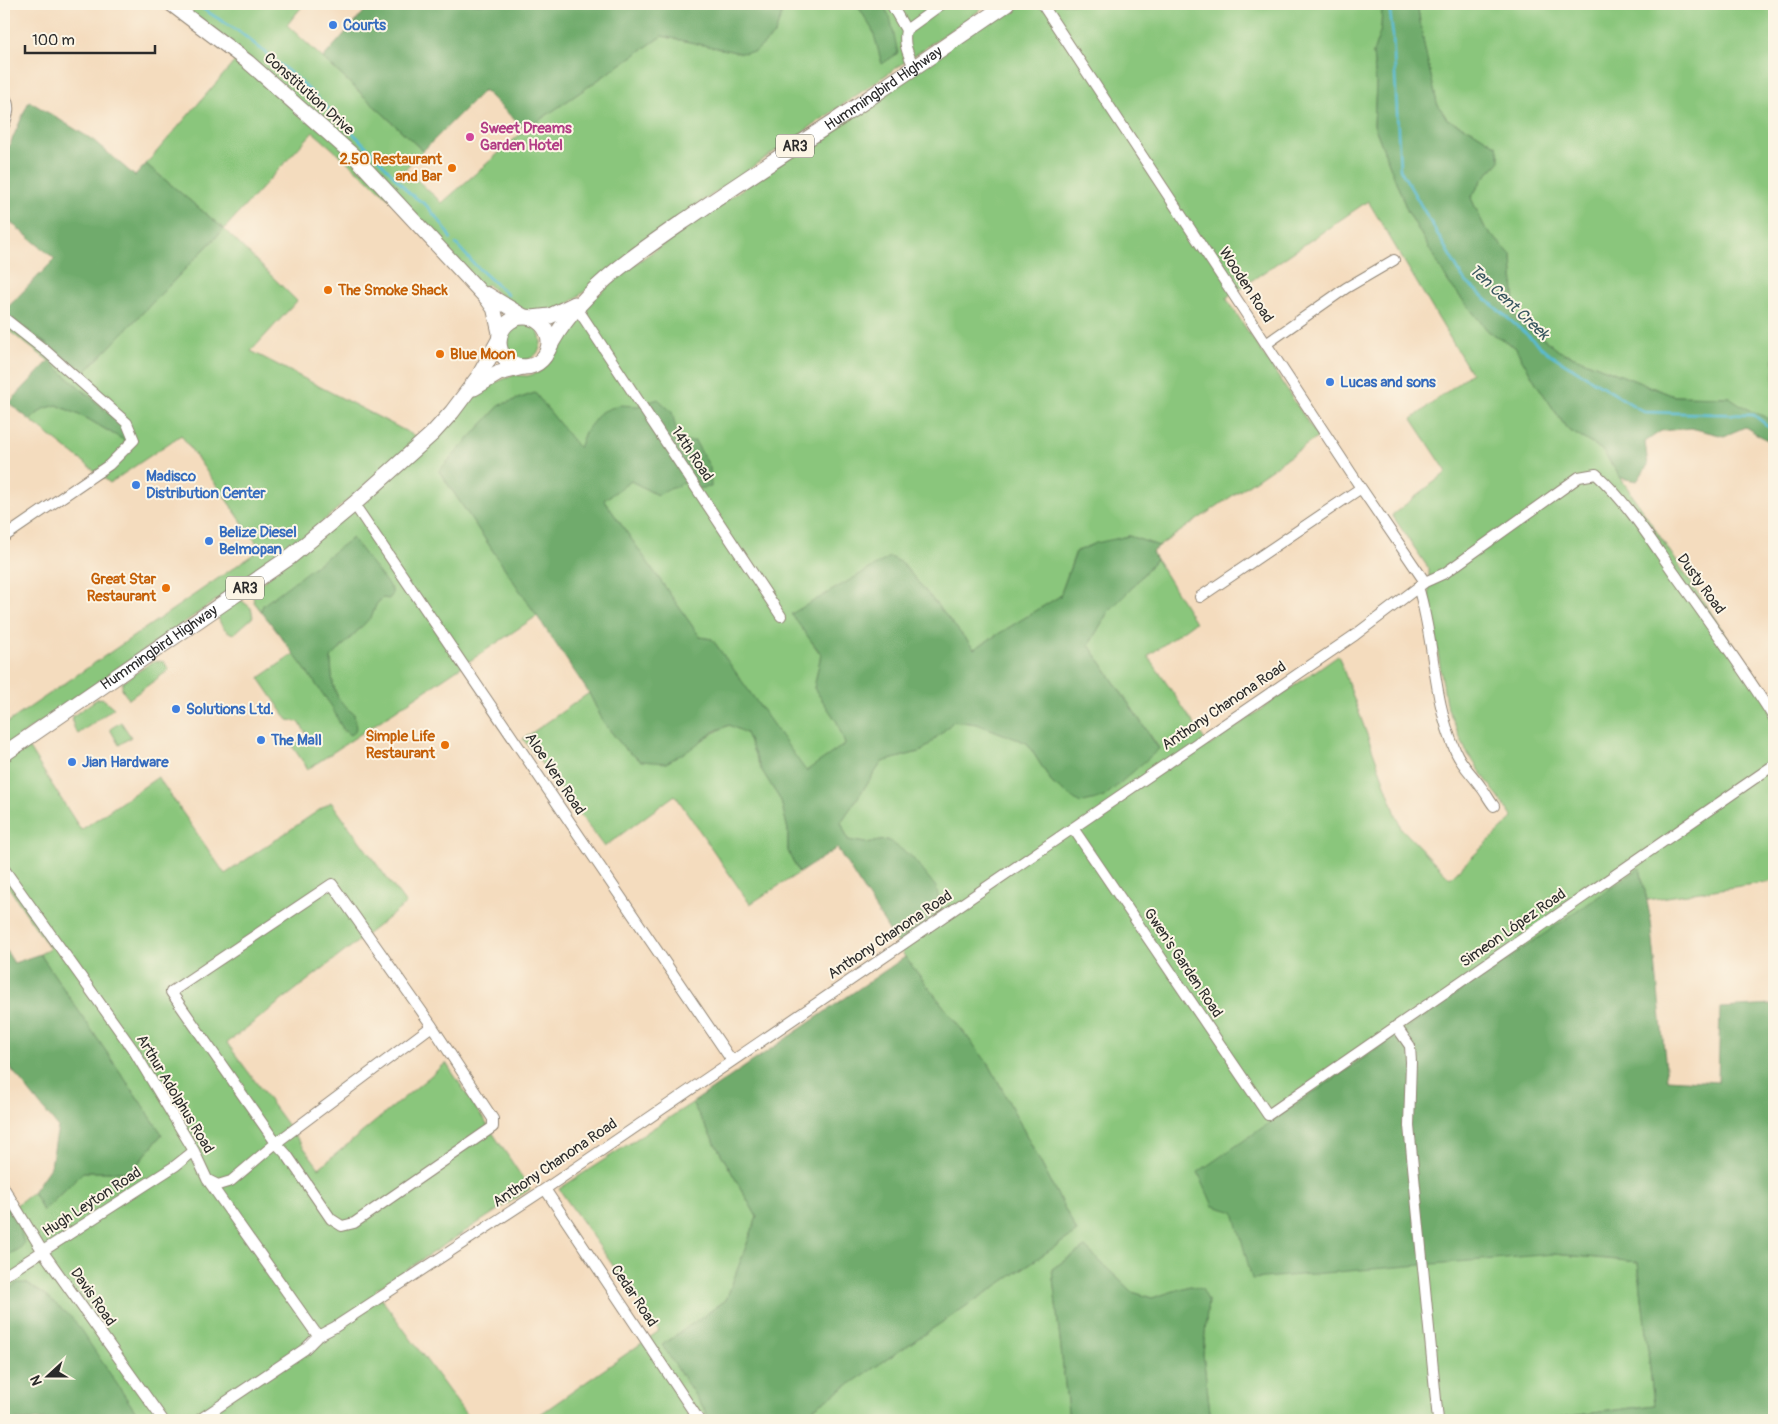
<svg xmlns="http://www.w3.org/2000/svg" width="1778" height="1424" font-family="Pangolin,sans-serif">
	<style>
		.green { fill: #8ac67c; stroke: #5a7854 }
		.forest { fill: #6fab6c; stroke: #4d6b4c }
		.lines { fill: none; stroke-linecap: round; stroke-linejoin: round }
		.stream { stroke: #58bcd7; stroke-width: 2.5 }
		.street-casing { stroke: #908474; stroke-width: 12 }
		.secondary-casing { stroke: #908474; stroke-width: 16 }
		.primary-casing { stroke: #908474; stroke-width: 17 }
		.street { stroke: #fff; stroke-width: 10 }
		.secondary { stroke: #fff; stroke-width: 14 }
		.primary { stroke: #fff; stroke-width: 15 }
		.shop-dot { fill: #3f7fe0; stroke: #fcf5e5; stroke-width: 2 }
		.hotel-dot { fill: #d1479c; stroke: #fcf5e5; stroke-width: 2 }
		.food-dot { fill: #e8710a; stroke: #fcf5e5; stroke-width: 2 }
		.labels { text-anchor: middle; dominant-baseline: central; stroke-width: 4; stroke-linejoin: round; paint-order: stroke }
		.shield { fill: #fcf5e5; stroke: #6a6863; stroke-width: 1 }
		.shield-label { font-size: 14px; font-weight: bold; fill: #2b2b2b }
		.shop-label { font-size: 15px; font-weight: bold; fill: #366cbe; stroke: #fcf5e5; text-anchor: start }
		.street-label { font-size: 15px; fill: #2b2b2b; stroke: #fcf5e5 }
		.hotel-label { font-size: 15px; font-weight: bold; fill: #b23c85; stroke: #fcf5e5; text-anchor: start }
		.food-label { font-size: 15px; font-weight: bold; fill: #c56008; stroke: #fcf5e5; text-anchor: end }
		.water-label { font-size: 16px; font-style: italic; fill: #38565f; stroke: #fcf5e5 }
	</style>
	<rect width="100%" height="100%" fill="#fcf5e5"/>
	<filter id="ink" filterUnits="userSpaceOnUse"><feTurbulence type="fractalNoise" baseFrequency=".02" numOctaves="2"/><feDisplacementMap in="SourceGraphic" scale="10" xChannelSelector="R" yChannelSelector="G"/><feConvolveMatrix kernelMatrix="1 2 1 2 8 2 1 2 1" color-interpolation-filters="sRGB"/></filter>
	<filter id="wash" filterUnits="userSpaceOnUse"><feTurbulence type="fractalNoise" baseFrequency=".0096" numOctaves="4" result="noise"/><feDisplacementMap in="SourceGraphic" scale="20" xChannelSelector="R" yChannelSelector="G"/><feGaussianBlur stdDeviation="1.12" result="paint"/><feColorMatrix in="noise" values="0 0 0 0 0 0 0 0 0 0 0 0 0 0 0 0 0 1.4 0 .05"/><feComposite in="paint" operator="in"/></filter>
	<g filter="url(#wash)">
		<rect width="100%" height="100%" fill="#f4dcbe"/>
		<path class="green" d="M171,4H304L287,25L423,151L405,169L442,203L525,130L662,36L740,53L781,16L780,4H857L873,30L882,63L890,17L882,4H893L898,12L911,4H989L677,219L566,306L555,311L528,312L498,294L487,284L478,293L390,199L313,132L224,229L297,301L251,351L419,438L305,537L263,568L4,747V725L261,549L181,435L110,483L30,420L43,409L57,405L88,419L113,434L123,426L49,361L4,327V313L85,372L224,229L146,164L236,60Z
			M1007,4H1382L1381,29L1373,53L1376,83L1374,125L1407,210L1449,283L1488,331L1515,347L1536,383L1567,429L1602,450L1774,707V881L1647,900L1640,868L1554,1254L1638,1262L1654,1405L1540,1420H1211L1203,1354L1208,1300L1190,1286L1152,1298L1132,1292L1085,1247L1052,1269L1069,1420H796L1077,1232L990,1066L905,957L897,943L888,840L865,843L848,840L841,822L882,762L922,751L954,721L977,724L1027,743L1053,784L1159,748L1089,645L1108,612L1130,590L1156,559L1195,622L1148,656L1209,746L1338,655L1401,828L1450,878L1513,818L1466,751L1446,704L1429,597V569L1392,515L1447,472L1412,419L1471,373L1368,201L1226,298L1318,437L1159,546L1129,536L1076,551L1060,596L974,649L902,563L792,614L821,655L814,688L837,722L845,744L806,772L712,639L700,637L604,500L631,481L657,495L679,442L585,432L579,449L535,393L500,405L439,471L537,616L308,769L292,746L307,735L299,722L288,720L259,678L294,654L334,709L344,732L354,714C332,698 332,683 331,658L371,617L376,605L382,598H389L392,595V590L263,605L261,611L254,602L252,591L450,423L484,387L514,375L527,376L537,373L543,369L553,356L561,335L577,314L625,271Z
			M1417,4H1774V421L1747,409L1729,397L1674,396L1559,351L1515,316L1512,256L1485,228L1471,198L1482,180L1500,161L1497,146L1473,131L1447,119L1437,103L1425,50Z
			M505 342a18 18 0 1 1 36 0a18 18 0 1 1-36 0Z
			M241,600L251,608L253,617L234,634C225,632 219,624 218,615L237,601Z
			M160,661L164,662L169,670L129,699C124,693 120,689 123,682L152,662Z
			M589,693L604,723L625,749L666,763C688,751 707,735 729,725L746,733L761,769L781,801L788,830V851L799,873L750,904L675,795L604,847L523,739Z
			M102,698L114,708L78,734C74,728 71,723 73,716L97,699Z
			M121,722L131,737L119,745L110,729Z
			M28,747L81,830L158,777L225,874L331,802L406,904L227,1043L319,1168L446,1063L530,1189L375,1290L470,1420H141L73,1320L44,1294L17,1283L4,1294V1257L19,1249L14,1206L4,1212V1188L15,1206L33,1192L43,1211L83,1172H131L162,1134L40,954L50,949L4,880V763Z
			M692,1103L757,1217L726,1300L663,1345L711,1420H532L659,1331L559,1189Z"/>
		<path class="forest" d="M371,4H780L781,16L775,34L755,52L740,53L662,36L525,130L484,90L423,151L323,58Z
			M857,4H882L890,17L898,53L882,64L873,31Z
			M1382,4H1417L1425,50L1437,103L1447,119L1473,131L1497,146L1500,161L1482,180L1471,198L1485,228L1512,256L1515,316L1559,351L1674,396L1729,397L1747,409L1774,421V444L1745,427L1724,436L1691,428L1661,431L1645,442L1648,465L1637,481L1621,478L1602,450L1567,429L1536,383L1515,347L1488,331L1449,283L1407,210L1374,125L1376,83L1373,53L1381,29Z
			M29,101L93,140L135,176L146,164L224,229L85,372L4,313V311L55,259L4,217V158Z
			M49,361L123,426L131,438L127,442L88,419L57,405L43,409L30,420L9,403Z
			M535,393L579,448L585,432L601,412L619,405L638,406L658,399L672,412L679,442L695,441L710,467L711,487L696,489L688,481L657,495L631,481L604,500L700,637L712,639L806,771L845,744L837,722L814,688L821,654L791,614L890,557L902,563L974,649L1060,596L1076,552L1096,543L1129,536L1159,546L1152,552L1156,559L1130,590L1108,612L1089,645L1159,749L1104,797L1080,803L1053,784L1027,743L977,724L954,721L922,751L882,762L841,822L848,840L865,843L888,840L911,856L936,887L941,909L897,943L837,848L799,873L788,851V830L781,801L761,769L746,733L729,725L715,731L689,750L666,763L641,761L625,749L604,723L589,693L439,471L500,405Z
			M352,538L392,590V595L389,599L382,598L376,605L371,617L331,658C332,683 332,698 354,714L356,728L354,733L350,735C339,729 337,714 330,704C307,672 285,641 261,611L263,605Z
			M1640,868L1651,921L1667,1079L1718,1082L1720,1008L1774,1005V1420H1540L1654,1405L1638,1262L1554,1254L1252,1279L1234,1212L1213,1206L1198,1172Z
			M4,947L14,963L40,954L162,1134L131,1172H83L43,1211L33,1192L51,1166L58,1127L4,1060Z
			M905,957L990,1066L1077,1232L796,1420H711L662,1345L726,1300L757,1217L692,1103Z
			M15,1206L24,1244L19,1249L4,1257V1212Z
			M1085,1247L1132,1292L1152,1298L1190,1286L1202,1289L1208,1300L1203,1354L1211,1420H1069L1052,1269Z
			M17,1283H26L44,1294L74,1320L141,1420H4V1294Z"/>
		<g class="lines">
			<path class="stream" d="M195,4L241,33L299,80L375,155L409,193L426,205L442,224L451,239
				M1389,4L1393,36L1400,169L1464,280L1548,353L1644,412L1754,415L1774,431
				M456,244L476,266L508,295"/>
		</g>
	</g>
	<g filter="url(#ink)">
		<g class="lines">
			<g class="street-casing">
				<path id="street" d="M891,4L906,30C903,44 908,54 914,67
					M1042,4L1361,488L1425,582
					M906,30L942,4
					M4,96C11,105 8,115 4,125
					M577,308L781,616
					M4,318L47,352L127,423L134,440L109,465L4,537
					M1266,344L1346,288L1394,260
					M354,504L732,1061
					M1418,587C1435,640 1432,698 1455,750C1461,765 1472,774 1481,787C1486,793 1489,800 1494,806
					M1200,597L1361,488
					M1073,828L1268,1115L1774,765
					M4,869L134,1051L194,1151L207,1179L318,1336
					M332,884L432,1026L493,1119V1127L354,1223L342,1226L331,1219L287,1155L276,1143L171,992Z
					M1396,1026L1410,1046L1411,1062L1409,1126L1438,1420
					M208,1180L218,1185L231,1181L276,1143L432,1026
					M4,1188L43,1252L163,1420
					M545,1189L699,1420
					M4,1276L175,1166L194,1151
					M199,1420L305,1349L318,1336L335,1327L545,1189L1073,828L1355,635L1425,582L1445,573L1579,477L1596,474C1627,502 1650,539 1674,573C1708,620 1743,668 1774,718"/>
			</g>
			<g class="secondary-casing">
				<path id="secondary" d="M171,4L248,62L354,156L487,299L494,309L500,335
					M487,294L525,317"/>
			</g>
			<g class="primary-casing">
				<g id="primary">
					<circle cx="524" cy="342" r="25"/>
					<path d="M532,318L550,316L575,304"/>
					<path id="s1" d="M548,350C576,292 642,250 693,215C741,182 790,150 838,119C895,81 951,42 1007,4"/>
					<path d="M474,388L499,373L523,367"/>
					<path id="s2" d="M4,754L290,557L354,504L432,434L452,412L479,376L499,340"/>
				</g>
			</g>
			<use href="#street" class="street"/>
			<use href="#secondary" class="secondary"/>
			<use href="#primary" class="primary"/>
		</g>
	</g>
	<g class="shop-dot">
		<circle cx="333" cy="25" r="5"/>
		<circle cx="1330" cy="382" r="5"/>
		<circle cx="136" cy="485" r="5"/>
		<circle cx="209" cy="541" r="5"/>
		<circle cx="176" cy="709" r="5"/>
		<circle cx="261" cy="740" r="5"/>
		<circle cx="72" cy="762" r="5"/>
	</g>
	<circle class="hotel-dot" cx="470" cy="137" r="5"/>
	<g class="food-dot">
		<circle cx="452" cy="168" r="5"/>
		<circle cx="328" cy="290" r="5"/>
		<circle cx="440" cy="354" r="5"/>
		<circle cx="166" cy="588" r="5"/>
		<circle cx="445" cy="745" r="5"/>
	</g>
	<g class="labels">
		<g class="shield">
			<rect x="776" y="134.5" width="38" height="23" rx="4"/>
			<rect x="226" y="576.5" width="38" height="23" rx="4"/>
		</g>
		<g class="shield-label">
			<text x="795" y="146">AR3</text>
			<text x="245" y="588">AR3</text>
		</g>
		<g class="shop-label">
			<text x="343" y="25">Courts</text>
			<text x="1340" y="382">Lucas and sons</text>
			<text x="146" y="476">Madisco<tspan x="146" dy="17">Distribution Center</tspan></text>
			<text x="219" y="532">Belize Diesel<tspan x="219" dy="17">Belmopan</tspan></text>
			<text x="186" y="709">Solutions Ltd.</text>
			<text x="271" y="740">The Mall</text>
			<text x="82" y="762">Jian Hardware</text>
		</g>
		<g class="street-label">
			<text stroke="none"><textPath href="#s1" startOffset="429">Hummingbird Highway</textPath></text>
			<text transform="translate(309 94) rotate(42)">Constitution Drive</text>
			<text transform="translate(1246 285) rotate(57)">Wooden Road</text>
			<text transform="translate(692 454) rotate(56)">14th Road</text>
			<text transform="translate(1701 584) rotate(54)">Dusty Road</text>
			<text stroke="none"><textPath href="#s2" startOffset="188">Hummingbird Highway</textPath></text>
			<text transform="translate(1224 706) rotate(-34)">Anthony Chanona Road</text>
			<text transform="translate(555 774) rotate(56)">Aloe Vera Road</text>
			<text transform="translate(1513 928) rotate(-35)">Simeon López Road</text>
			<text transform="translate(890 935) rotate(-34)">Anthony Chanona Road</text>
			<text transform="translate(1183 963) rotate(56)">Gwen's Garden Road</text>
			<text transform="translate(175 1094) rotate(59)">Arthur Adolphus Road</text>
			<text transform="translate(555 1163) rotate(-34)">Anthony Chanona Road</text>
			<text transform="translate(92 1202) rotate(-33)">Hugh Leyton Road</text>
			<text transform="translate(634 1296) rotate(56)">Cedar Road</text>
			<text transform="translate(93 1297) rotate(55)">Davis Road</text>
		</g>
		<g class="hotel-label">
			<text x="480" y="128">Sweet Dreams<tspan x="480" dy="17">Garden Hotel</tspan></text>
		</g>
		<g class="food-label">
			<text x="442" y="159">2.50 Restaurant<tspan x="442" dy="17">and Bar</tspan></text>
			<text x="338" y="290" text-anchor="start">The Smoke Shack</text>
			<text x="450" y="354" text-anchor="start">Blue Moon</text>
			<text x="156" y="579">Great Star<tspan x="156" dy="17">Restaurant</tspan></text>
			<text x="435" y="736">Simple Life<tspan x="435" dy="17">Restaurant</tspan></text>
		</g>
		<g class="water-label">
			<text transform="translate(1509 302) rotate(43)">Ten Cent Creek</text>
		</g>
	</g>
	<rect width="1778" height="1424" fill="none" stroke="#fcf5e5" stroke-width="20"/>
	<g transform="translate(48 1376) rotate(249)" stroke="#fcf5e5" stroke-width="4" paint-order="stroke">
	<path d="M0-4L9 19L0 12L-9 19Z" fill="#2b2b2b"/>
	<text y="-8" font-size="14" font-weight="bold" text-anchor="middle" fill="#2b2b2b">N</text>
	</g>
	<path d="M25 45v8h130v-8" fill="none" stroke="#2b2b2b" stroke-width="2.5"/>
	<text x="32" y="45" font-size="15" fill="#2b2b2b" stroke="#fcf5e5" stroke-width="4" paint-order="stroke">100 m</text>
</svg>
